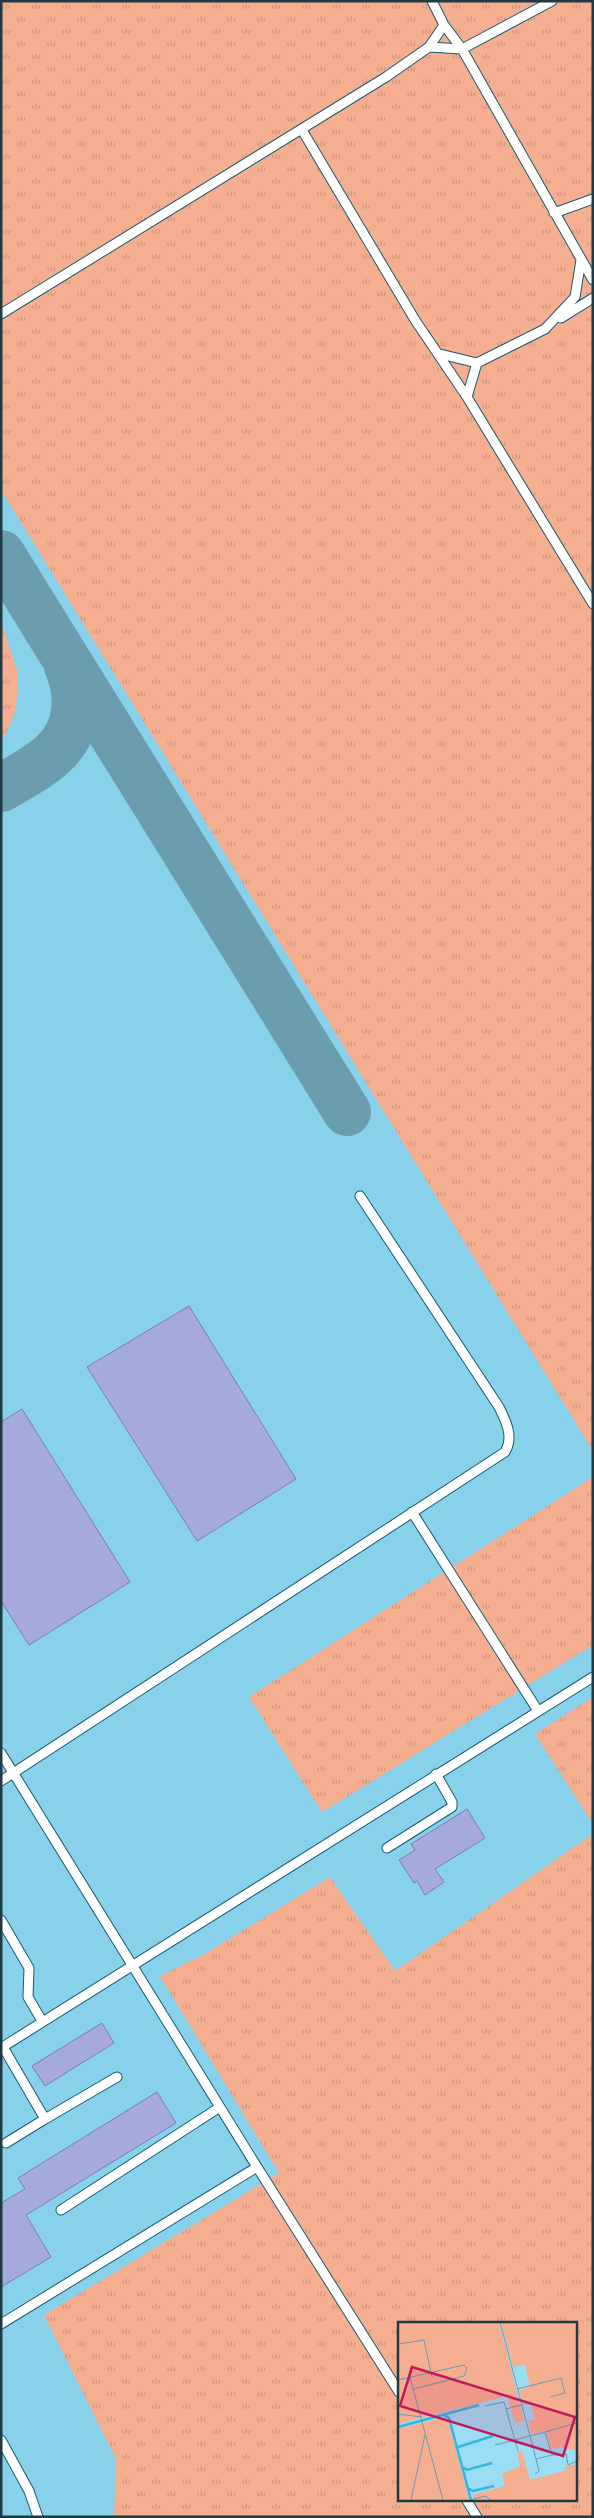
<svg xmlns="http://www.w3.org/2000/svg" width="594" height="2518" font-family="'Work Sans',sans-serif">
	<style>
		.built { fill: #88d1eb; fill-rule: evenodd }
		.grass { fill: url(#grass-tufts); fill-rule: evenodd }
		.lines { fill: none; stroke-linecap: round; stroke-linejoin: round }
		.taxiway { stroke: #6a9eaf; stroke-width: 48 }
		.building { fill: #a6a9dc; stroke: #7b7dae }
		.service-casing { stroke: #165b70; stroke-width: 11 }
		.service { stroke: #fff; stroke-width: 9 }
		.inset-river { fill: none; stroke: #39b5da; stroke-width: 2.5 }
		.inset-road { fill: none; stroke: #699cad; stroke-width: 1 }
		.view { fill: #c2185b; fill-opacity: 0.15; stroke: #c2185b; stroke-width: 2.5 }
		.inset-edge { fill: none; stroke: #1f3a43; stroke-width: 2.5 }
	</style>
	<defs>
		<pattern id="grass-tufts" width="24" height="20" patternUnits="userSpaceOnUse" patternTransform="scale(1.25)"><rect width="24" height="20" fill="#f6ae91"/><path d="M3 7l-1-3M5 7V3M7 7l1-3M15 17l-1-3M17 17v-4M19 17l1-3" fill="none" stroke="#d2967e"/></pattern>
	</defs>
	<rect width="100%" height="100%" fill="#9bddf4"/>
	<path class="built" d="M1,1H593V2517H1ZM399,2323H575V2499H399Z"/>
	<path class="grass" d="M1,1H593V1451L1,490Z
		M1,620L18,674L16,709L5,736L1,738Z
		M593,1477V1645L322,1812L249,1697Z
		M593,1697V1824L535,1734Z
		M593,1834V2517H114L116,2459L44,2315L279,2173L160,1976L205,1954L330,1877L395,1971ZM399,2323H575V2499H399Z"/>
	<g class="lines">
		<path class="taxiway" d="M1,554L347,1112
			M1,788C33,769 71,753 75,711C77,695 74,680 68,666"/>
	</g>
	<path class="building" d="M189,1306L296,1479L197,1541L87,1367Z
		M22,1409L130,1582L29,1645L1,1601V1422Z
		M467,1809L485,1838L435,1869L444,1882L425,1895L417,1881L414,1883L399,1860L415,1850L411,1844Z
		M102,2023L114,2043L45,2086L32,2066Z
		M157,2092L176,2123L26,2215L51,2257L1,2287V2203L25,2189L18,2178Z"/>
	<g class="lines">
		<g class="service-casing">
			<path id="service" d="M432,1L444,25L462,49L593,280
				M429,47L462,49L552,1
				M302,130L415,320L467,397L593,604
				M554,213L593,199
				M1,314L386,77L429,47L444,25
				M561,318L593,298
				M440,354L477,363L545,329L575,297L581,260
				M467,397L477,363
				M412,1512L538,1711
				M1,1753L257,2167L1,2324
				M1,1781L505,1452C514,1437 506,1421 499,1407L360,1196
				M387,1848L452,1807V1802L436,1774
				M1,1920L29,1968L28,1997L42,2021
				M3,2047L45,2119L117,2077
				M1,2048L593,1677
				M6,2143L45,2119
				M257,2167L399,2392
				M61,2210L220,2107
				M1,2440L29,2491L38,2517
				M466,2499L477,2517"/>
		</g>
		<use href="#service" class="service"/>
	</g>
	<g transform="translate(398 2322)">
		<rect width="179" height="179" fill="#9bddf4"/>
		<path d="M0,0H101L126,99L117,101L109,74L0,102ZM103,0H179V129L163,125L153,127L148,109L133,112L130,99L137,97L132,81L125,83L121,68L132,65L127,43L115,45ZM43,96L50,98L71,178H0V107ZM124,129L132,158L167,149L166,145L179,142V178H76L74,173L107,164L104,152L122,144L119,130Z" fill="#f6ae91"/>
		<path class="inset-river" d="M46,93L51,96L73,178M0,105L81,83M60,125L95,114M65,145L69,148L94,141M70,166L75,169L96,164"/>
		<path class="inset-road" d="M102,0L138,137L154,133M0,22L26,18L34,55M12,55L45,178M0,58L66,43L69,46L66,54L16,67M119,67L163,56L167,71L152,75M87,84L106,80L120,129M108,87L123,83M0,92L24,95M147,110L179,101M97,123L147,110L154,133L168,132L170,143L179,139M137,152L141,149L138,137M13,178L27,113M72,178L88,174L92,178"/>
		<path class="view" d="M14,45L177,95L165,134L2,84Z"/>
		<rect width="179" height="179" class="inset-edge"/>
	</g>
	<rect width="594" height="2518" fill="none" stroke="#1f3a43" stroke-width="5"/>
</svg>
